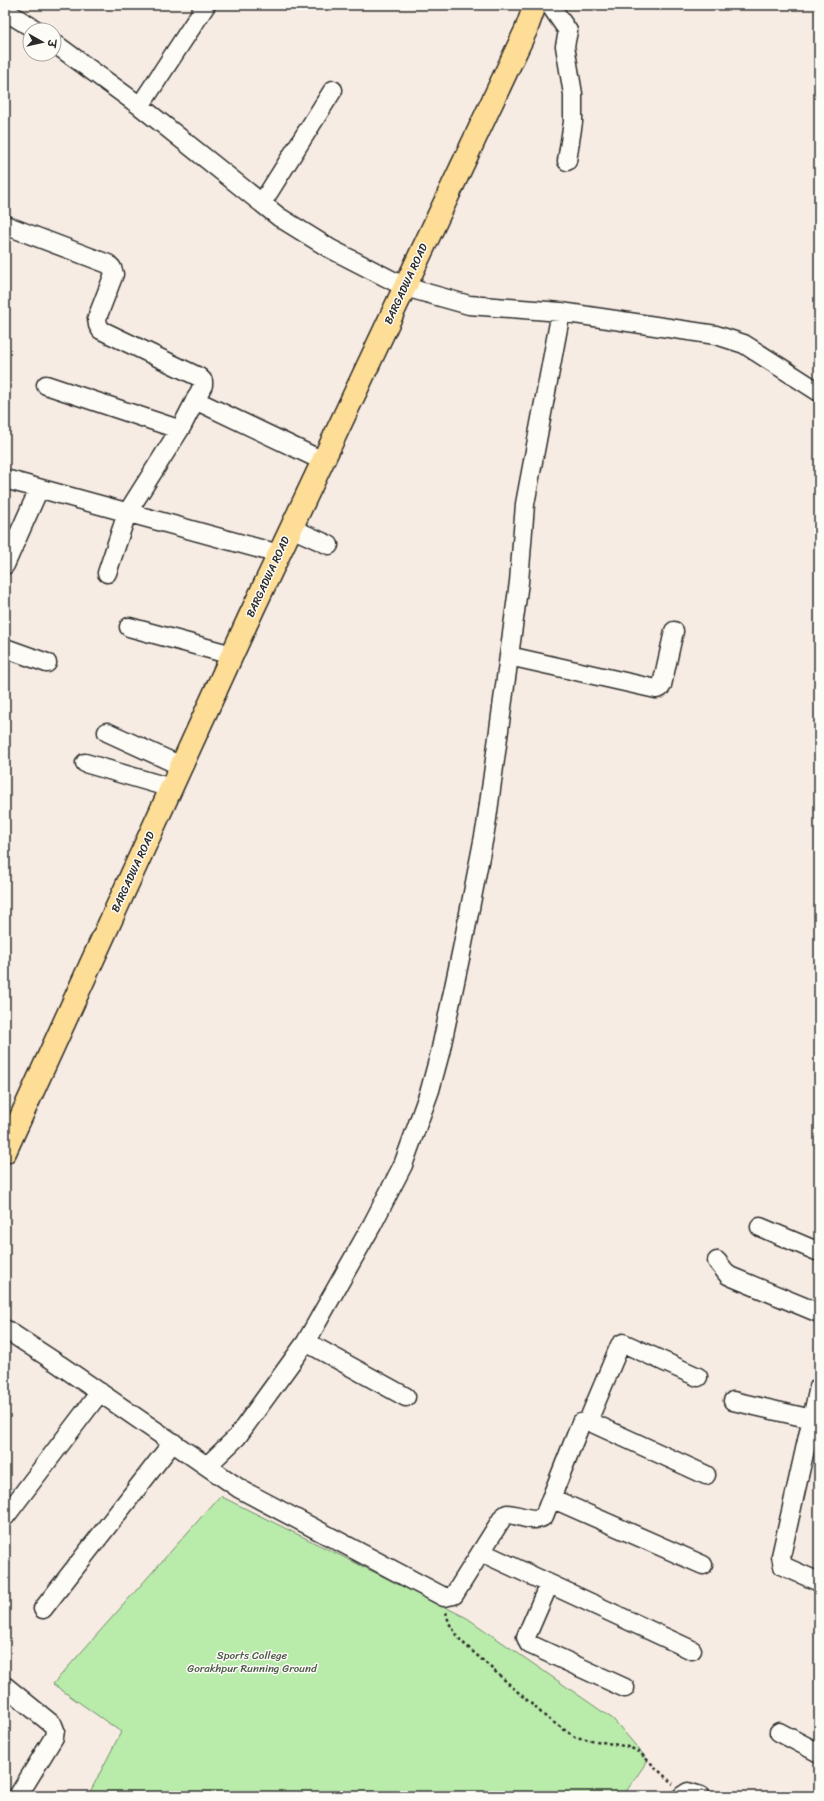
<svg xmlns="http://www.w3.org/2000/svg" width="824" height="1801" font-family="Sriracha,'Playpen Sans Deva',sans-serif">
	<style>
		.green { fill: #b9ebab; stroke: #728b6b }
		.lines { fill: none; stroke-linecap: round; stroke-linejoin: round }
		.minor-casing { stroke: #2b2b2b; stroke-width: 21 }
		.major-casing { stroke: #2b2b2b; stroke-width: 25 }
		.path { stroke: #2b2b2b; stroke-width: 2.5; stroke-dasharray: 3 3; stroke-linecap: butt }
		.minor { stroke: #fdfcf7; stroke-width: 18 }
		.major { stroke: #fedd96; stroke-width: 22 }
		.labels { text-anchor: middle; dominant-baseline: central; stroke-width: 3; stroke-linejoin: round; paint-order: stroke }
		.street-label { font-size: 11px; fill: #2b2b2b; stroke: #fdfcf7 }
		.park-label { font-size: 11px; fill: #4e5b4b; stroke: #fdfcf7 }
	</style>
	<rect width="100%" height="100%" fill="#f7ece3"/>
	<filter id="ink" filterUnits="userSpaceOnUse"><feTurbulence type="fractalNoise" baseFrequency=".025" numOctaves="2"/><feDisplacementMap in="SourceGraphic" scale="8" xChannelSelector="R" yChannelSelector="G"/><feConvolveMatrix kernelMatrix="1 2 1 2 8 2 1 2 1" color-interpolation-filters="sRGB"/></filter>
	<g filter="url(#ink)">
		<path class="green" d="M220,1496L467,1618L613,1719L648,1760L623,1796H88L121,1732L53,1684Z"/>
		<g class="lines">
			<g class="minor-casing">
				<path id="minor" d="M550,5L568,31L565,46L573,94V122L567,161
					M5,11L36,30
					M54,43L140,106L279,217L329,248L405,287L469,305L561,312L716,335L744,344L819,392
					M140,106L206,5
					M262,203L333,90
					M5,225L108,264L112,268L114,274L97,318L98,325L101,330L199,377L203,381V385L182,426L178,429L46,385
					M195,400L323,461
					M5,479L279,554
					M291,528L329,545
					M5,565L39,489
					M107,573L127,513L182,426
					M129,627L232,655
					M5,648L47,663
					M509,656L656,689L660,688L662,685L674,631
					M107,732L181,766
					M85,763L171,788
					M760,1227L819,1252
					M717,1261L728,1275L732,1277L819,1313
					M5,1329L60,1365L240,1489L444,1597L454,1595L503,1517L507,1514C519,1514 534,1524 544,1516L581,1423L588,1421L706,1475
					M306,1342L406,1397
					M819,1387L781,1556L783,1566L819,1582
					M733,1401L812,1419
					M588,1421L620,1345L623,1343L698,1377
					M207,1466L237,1437L306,1342L372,1225L403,1165L430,1090L440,1053L462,949L486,826L519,582L525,504L561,312
					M551,1498L703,1565
					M5,1517L100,1392
					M481,1552L692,1650
					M549,1584L526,1637L529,1644L625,1688
					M43,1609L173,1442
					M5,1686L53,1725L55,1730L54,1737L18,1796
					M779,1732L819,1753
					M682,1796L688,1792L701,1796"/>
			</g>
			<g class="major-casing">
				<path id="major" d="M5,1152L248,620L526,30L535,5"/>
			</g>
			<path class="path" d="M446,1612L449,1623L461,1641L547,1718L575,1737L629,1747L639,1752L673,1784"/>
			<use href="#minor" class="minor"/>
			<use href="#major" class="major"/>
		</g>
	</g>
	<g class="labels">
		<g class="street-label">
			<text transform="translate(406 284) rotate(-65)">BARGADWA ROAD</text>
			<text transform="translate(268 577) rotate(-65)">BARGADWA ROAD</text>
			<text transform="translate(133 872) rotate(-65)">BARGADWA ROAD</text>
		</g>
		<g class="park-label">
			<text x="252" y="1655">Sports College<tspan x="252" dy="13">Gorakhpur Running Ground</tspan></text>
		</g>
	</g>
	<rect width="824" height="1801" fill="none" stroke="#fdfcf7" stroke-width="20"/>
	<rect x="10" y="10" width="804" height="1781" fill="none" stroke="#2b2b2b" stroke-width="1.5" filter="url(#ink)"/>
	<g transform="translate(42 42) rotate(98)"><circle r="19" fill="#fdfcf7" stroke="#a9a8a5"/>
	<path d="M0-3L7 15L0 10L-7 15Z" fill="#2b2b2b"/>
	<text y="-6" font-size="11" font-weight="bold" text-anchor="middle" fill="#2b2b2b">उ</text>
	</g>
</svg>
